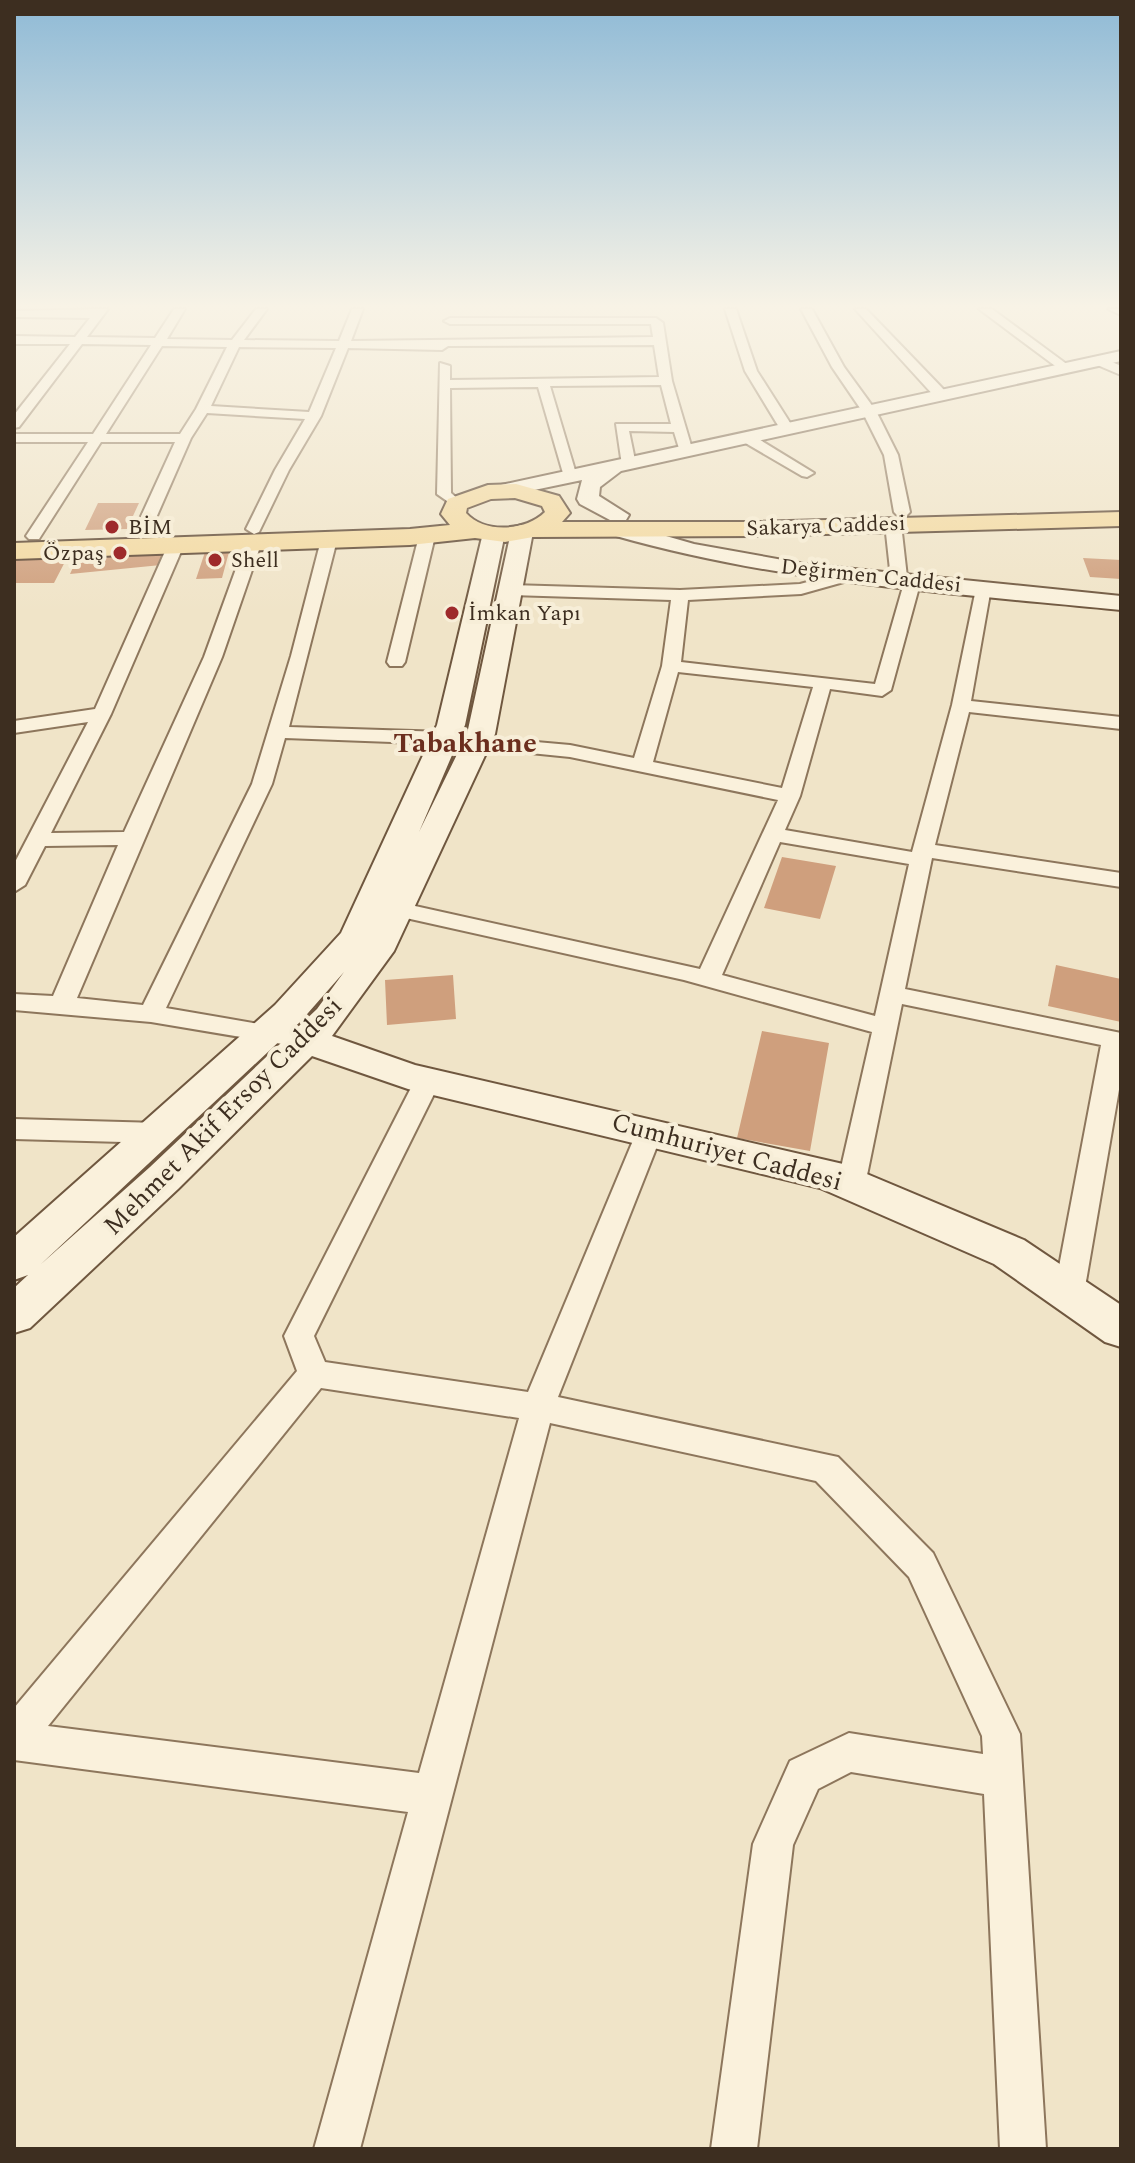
<svg xmlns="http://www.w3.org/2000/svg" width="1135" height="2163" font-family="Spectral,serif">
	<style>
		.building { fill: #cf9f7d }
		.lines { fill: none; stroke-linecap: round; stroke-linejoin: round }
		.street-casing { stroke: #8d765c; stroke-width: 4 }
		.secondary-casing { stroke: #6f573f; stroke-width: 4 }
		.primary-casing { stroke: #5b4430; stroke-width: 4 }
		.street { fill: #faf1dc; fill-rule: evenodd }
		.secondary { fill: #faf1dc; fill-rule: evenodd }
		.primary { fill: #f3d9a0; fill-rule: evenodd }
		.poi-dot { fill: #9e2a2b; stroke: #f7eed8; stroke-width: 3 }
		.labels { text-anchor: middle; dominant-baseline: central; stroke-width: 8; stroke-linejoin: round; paint-order: stroke }
		.far-street-label { font-size: 22px; fill: #3d2e20; stroke: #f7eed8 }
		.far-poi-label { font-size: 22px; fill: #3d2e20; stroke: #f7eed8; text-anchor: start }
		.street-label { font-size: 26px; fill: #3d2e20; stroke: #f7eed8 }
		.far-district-label { font-size: 28px; font-weight: bold; fill: #6b2e1e; stroke: #f7eed8 }
	</style>
	<rect width="100%" height="100%" fill="#f0e4c8"/>
	<path class="building" d="M98,503H139L127,529L85,530Z
		M167,550L161,565L70,574L80,552Z
		M205,552H229L222,578L196,579Z
		M69,554L54,583H14V555Z
		M1083,558L1121,560V579L1090,577Z
		M782,857L836,866L820,919L764,908Z
		M1056,965L1121,979V1022L1048,1006Z
		M453,975L456,1019L387,1025L385,980Z
		M762,1031L829,1043L810,1151L737,1138Z"/>
	<g class="lines">
		<g class="street-casing">
			<path id="street" d="M97,309H108L87,337L155,338L174,309H185L167,339L232,340L256,309H267L244,340L339,341L352,309H363L351,341L653,337L651,324H450L444,321L450,318H656L663,323L672,381L693,452L681,455L674,432L629,431L636,465L629,469L622,465L616,424H671L661,385L550,386L577,477L575,480H565L538,387L450,388L451,493L464,504L457,508L437,494L440,363L450,366V380L659,377L654,345L448,346L442,350L348,348L321,416L289,470L259,532L254,534L246,529L275,470L305,419L207,413L191,438L149,534L141,539L133,534L175,442H101L39,539H29L26,536L88,442H14V434H93L151,345L82,344L19,427L14,428V415L70,344H14V336L75,337L90,318L14,317V311ZM162,346L227,347L196,409L180,434H106ZM239,347L336,348L309,412L211,406Z
				M725,309H736L757,371L794,429L792,432H782L745,371Z
				M801,309H812L844,367L876,411L898,455L910,512L907,515H897L894,512L884,455L862,411L832,367Z
				M855,309H866L946,392V398H936Z
				M979,309H992L1072,368L1062,371Z
				M1108,309H1121V315Z
				M1095,358H1103L1121,366V375L1095,364Z
				M742,435H752L814,473L807,477L802,476L742,441Z
				M893,519L901,524L907,577L913,575L921,580L891,690L882,696L830,689L800,796L785,830L912,852L952,705L977,584H989L991,588L971,701L1121,717V729L969,712L935,845L1121,873V887L932,858L905,989L1121,1033V1078L1084,1293L1080,1302L1069,1305L1058,1302L1054,1293L1101,1045L902,1004L865,1185L861,1192L851,1195L841,1192L837,1185L872,1032L684,980L397,916L389,914L386,909L389,904L397,902L700,969L778,800L570,757L471,747L468,743L471,739L478,737L570,745L634,758L662,666L671,600L511,595L503,590L511,585L680,590L800,584L852,570L858,572V578L801,594L688,600L681,662L875,684L904,583L893,582L891,579L885,524ZM678,672L813,687L782,788L653,762ZM780,842L909,864L875,1016L722,975Z
				M427,531L435,536L405,662L402,666H390L387,662L419,536Z
				M329,535L337,540L289,727L445,732L455,738L445,744L285,738L272,784L166,1008L306,1032L315,1034L319,1040L315,1046L306,1048L151,1022L14,1010V994L53,996L118,845L45,846L25,885L14,892V864L88,722L14,733V721L95,709L167,547L175,542L181,544L183,547L111,714L51,833L124,832L204,657L245,544L253,539L259,541L261,544L222,657L77,998L143,1005L252,784L291,656L321,540Z
				M428,1071L437,1074L441,1080L314,1336L325,1362L528,1392L637,1131L640,1124L650,1121L660,1124L663,1131L558,1397L838,1457L933,1553L1020,1734L1046,2149H1000L984,1794L851,1772L818,1789L793,1845L757,2149H711L753,1844L790,1761L849,1733L983,1754L982,1736L909,1577L816,1481L550,1423L360,2149H314L408,1812L14,1760V1708L297,1371L284,1336L415,1080L419,1074ZM321,1388L519,1418L419,1773L48,1726Z
				M14,1119L159,1123L169,1126L172,1133L169,1140L159,1143L14,1139Z"/>
		</g>
		<g class="secondary-casing">
			<path id="secondary" d="M1121,351V361L621,471L600,487L599,496L629,515L626,520H610L580,504L577,499L582,480L501,497L490,491L501,485Z
				M624,524L694,544L805,564L1121,596V610C951,593 781,583 616,536L613,531L616,526Z
				M522,525L530,527L533,532L495,734L394,951L332,1036L415,1065L843,1164L1024,1240L1121,1305V1347L1105,1342L994,1264L820,1188L408,1089L312,1056L178,1189L30,1328L14,1333V1288L28,1275L14,1280V1237L275,1005L341,933L437,725L483,533L486,528H502L505,533L465,725L419,832L467,734L511,532L514,527ZM344,972L317,1009L150,1167L40,1265L301,1021Z"/>
		</g>
		<g class="primary-casing">
			<path id="primary" d="M516,484L559,496L570,513L562,522H757L1121,512V526L757,536L533,537L505,542L475,538L410,545L14,559V543L410,529L450,525L441,514L448,499L488,485ZM515,498L542,506L545,512C526,531 485,534 466,513L467,508L491,499Z"/>
		</g>
		<use href="#street" class="street"/>
		<use href="#secondary" class="secondary"/>
		<use href="#primary" class="primary"/>
	</g>
	<linearGradient id="sky" x2="0" y2="1"><stop stop-color="#8fbad6"/><stop offset="0.5" stop-color="#f8f3e6"/><stop offset="1" stop-color="#f8f3e6" stop-opacity="0"/></linearGradient>
	<rect width="1135" height="612" fill="url(#sky)"/>
	<g class="poi-dot">
		<circle cx="112" cy="527" r="8"/>
		<circle cx="120" cy="553" r="8"/>
		<circle cx="215" cy="560" r="8"/>
		<circle cx="452" cy="613" r="8"/>
	</g>
	<g class="labels">
		<g class="far-street-label">
			<text transform="translate(826 526) rotate(-2)">Sakarya Caddesi</text>
			<text transform="translate(871 576) rotate(6)">Değirmen Caddesi</text>
		</g>
		<g class="far-poi-label">
			<text x="128" y="527">BİM</text>
			<text x="104" y="553" text-anchor="end">Özpaş</text>
			<text x="231" y="560">Shell</text>
			<text x="468" y="613">İmkan Yapı</text>
		</g>
		<g class="street-label">
			<text transform="translate(223 1116) rotate(-45)">Mehmet Akif Ersoy Caddesi</text>
			<text transform="translate(727 1152) rotate(15)">Cumhuriyet Caddesi</text>
		</g>
		<g class="far-district-label">
			<text x="465" y="743">Tabakhane</text>
		</g>
	</g>
	<rect width="1135" height="2163" fill="none" stroke="#3d2e20" stroke-width="32"/>
</svg>
